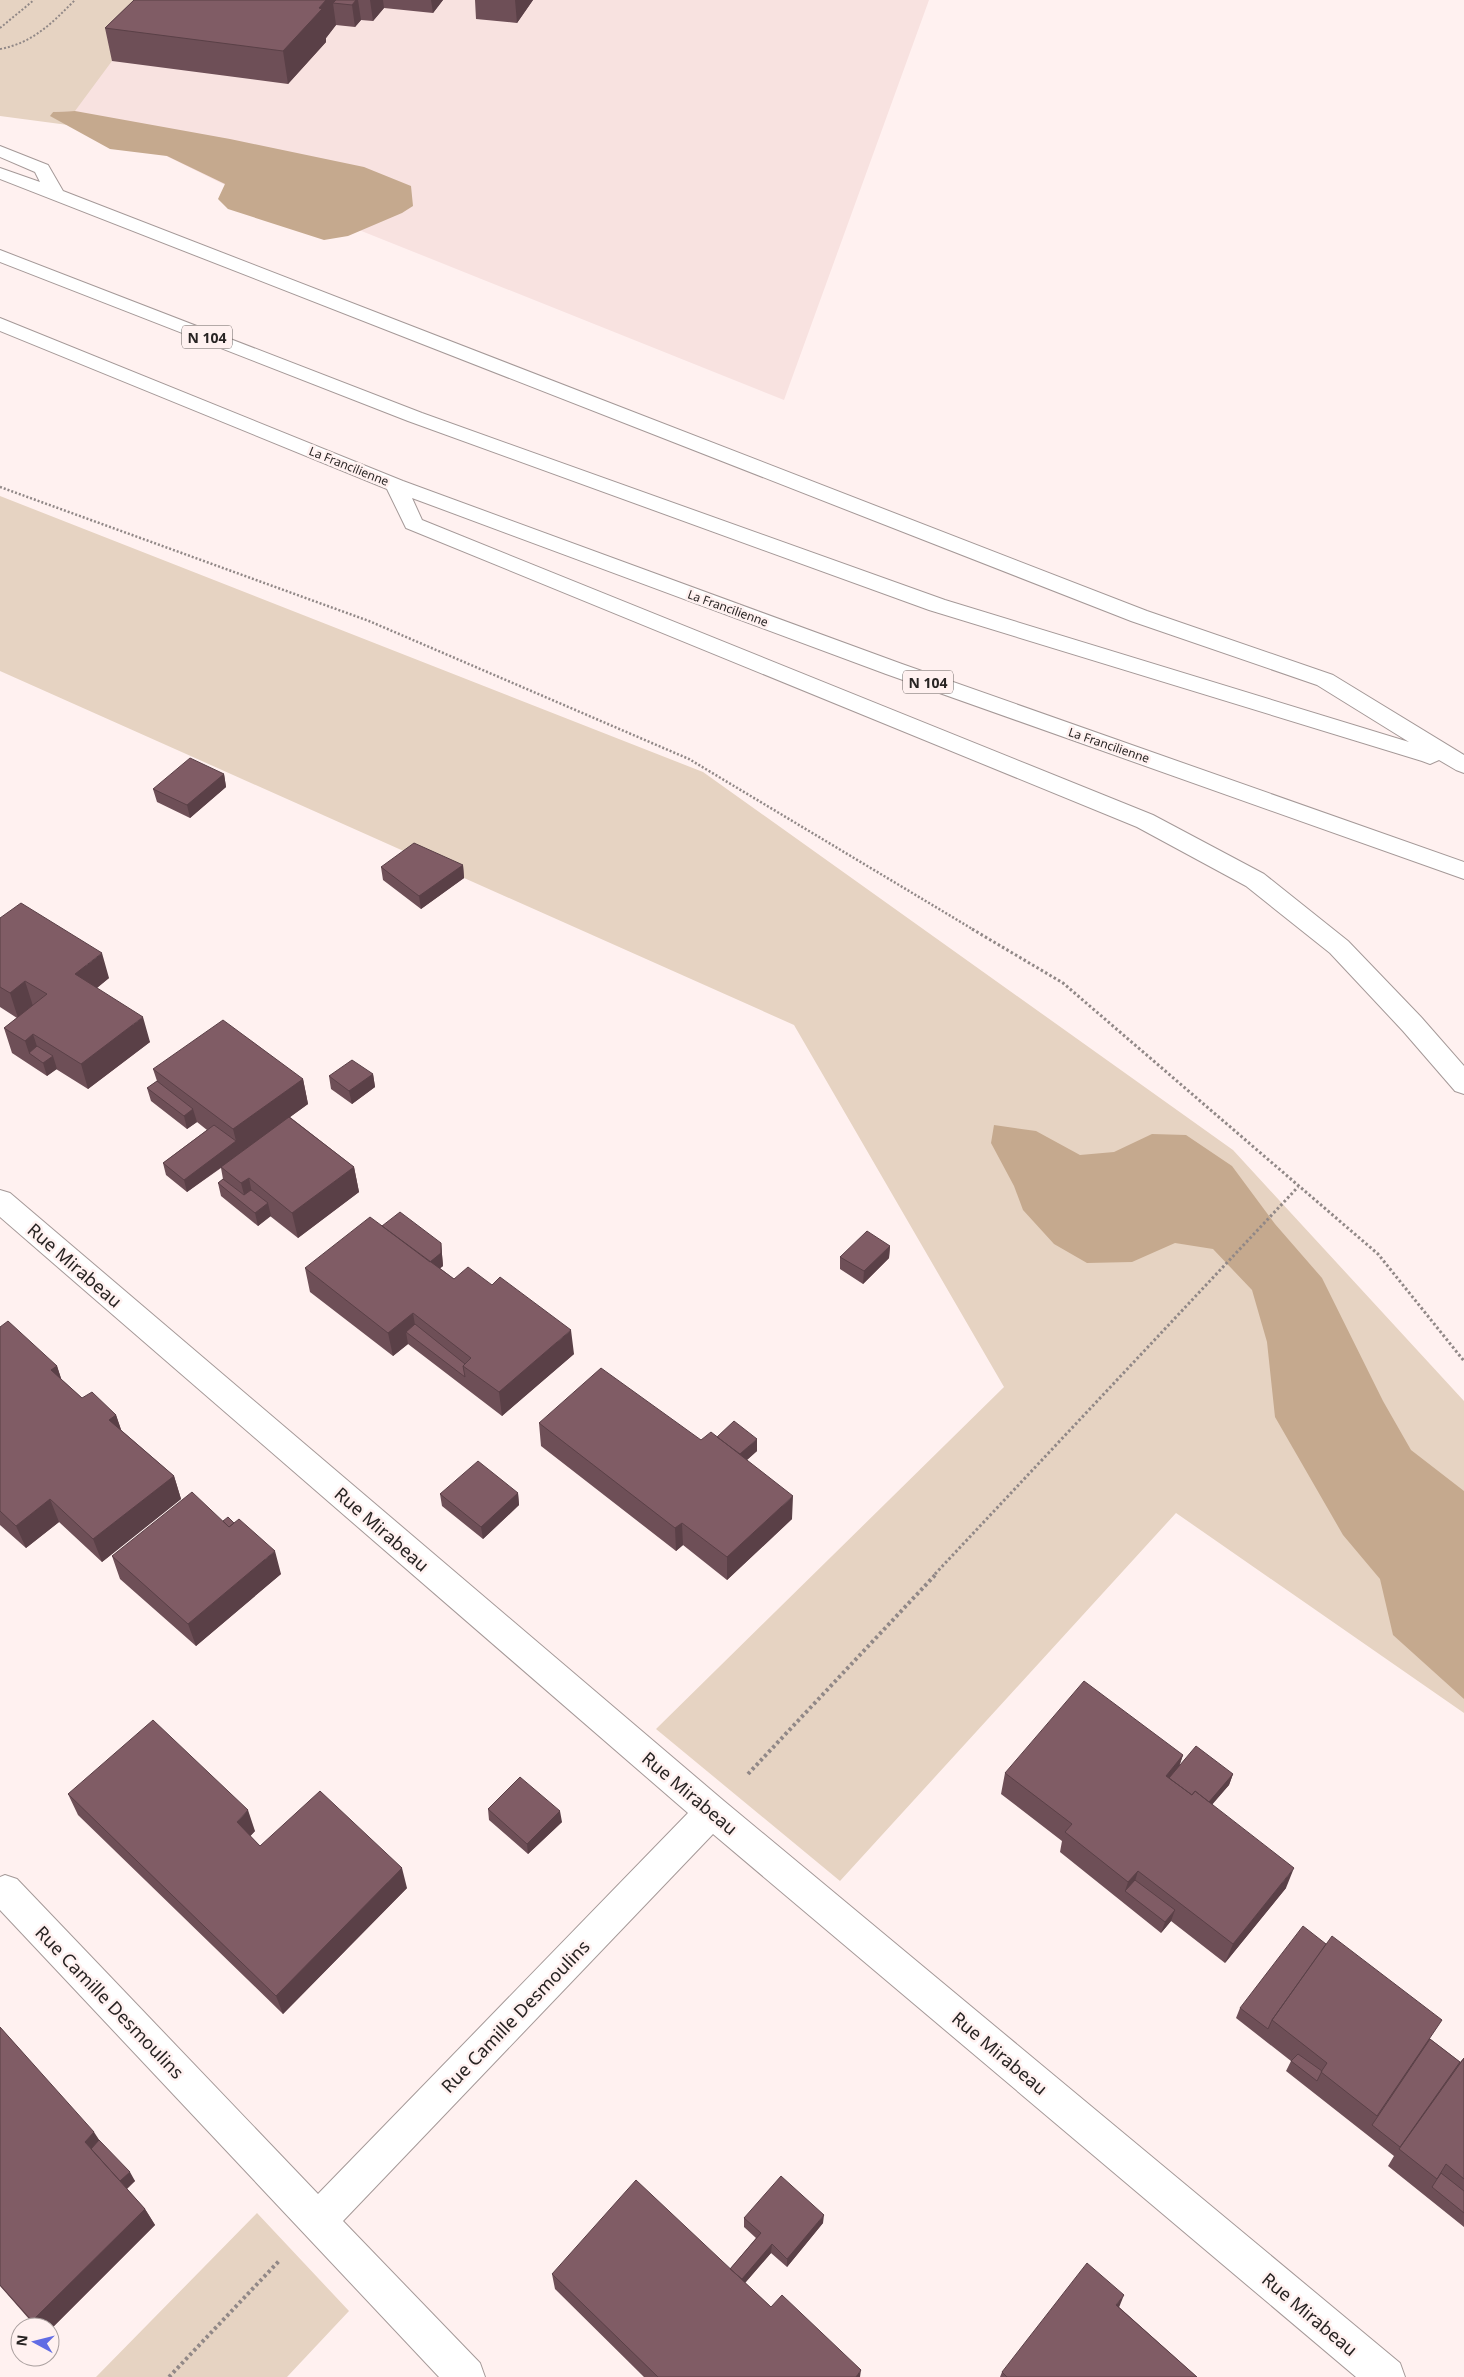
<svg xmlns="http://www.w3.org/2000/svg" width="1464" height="2377" font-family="'Noto Sans',sans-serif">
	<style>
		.built { fill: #f8e2e0 }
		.green { fill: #e6d3c2 }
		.forest { fill: #c5a98e }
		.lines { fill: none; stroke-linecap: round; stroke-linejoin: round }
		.street-casing { stroke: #a59998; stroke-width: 2 }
		.highway-casing { stroke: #a59998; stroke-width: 2 }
		.path-far3 { stroke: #918887; stroke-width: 2; stroke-dasharray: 2 2; stroke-linecap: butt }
		.path-far2 { stroke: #918887; stroke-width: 2.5; stroke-dasharray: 2 2; stroke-linecap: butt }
		.path-far1 { stroke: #918887; stroke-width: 3; stroke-dasharray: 2.5 2.5; stroke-linecap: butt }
		.path { stroke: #918887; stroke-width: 4; stroke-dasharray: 3 3; stroke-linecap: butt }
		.street { fill: #fff; fill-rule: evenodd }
		.highway { fill: #fff; fill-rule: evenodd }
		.wall { fill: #6e4f57 }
		.shaded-wall { fill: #5a4047 }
		.building { fill: #805c65; stroke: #5a4047 }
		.labels { text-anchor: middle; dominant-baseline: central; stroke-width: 5; stroke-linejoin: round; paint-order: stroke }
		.far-street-label { font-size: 12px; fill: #282423; stroke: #fff1f0 }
		.shield { fill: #fff1f0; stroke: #686260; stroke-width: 1 }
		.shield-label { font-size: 14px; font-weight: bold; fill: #282423 }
		.near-street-label { font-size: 18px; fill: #282423; stroke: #fff1f0 }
	</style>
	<rect width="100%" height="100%" fill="#fff1f0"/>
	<path class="built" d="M0,0H929L784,400L359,230L225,185L53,100Z"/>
	<path class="green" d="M0,0H171L112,61L75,111L53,112L51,116L68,125L0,116Z
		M0,496L703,772L1233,1150L1464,1401V1713L1176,1513L840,1881L656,1729L1004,1387L794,1025L0,671Z
		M257,2213L349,2311L287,2377H96Z"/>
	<path class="forest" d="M75,111L230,139L364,167L411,186L413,206L402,213L348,236L324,240L228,209L218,199L225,184L167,156L110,149L50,116L53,112Z
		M994,1125L1036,1131L1080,1155L1114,1152L1152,1134L1186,1135L1232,1166L1275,1224L1322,1278L1383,1401L1411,1450L1464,1491V1699L1393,1635L1380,1579L1343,1535L1275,1417L1267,1342L1252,1290L1213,1249L1175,1243L1132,1262L1087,1263L1054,1244L1023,1210L1014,1186L991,1143Z"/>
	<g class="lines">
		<g class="street-casing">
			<path id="street" d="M0,1190L10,1193L724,1801L1400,2363L1405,2377H1356L713,1834L343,2221L480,2363L485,2377H439L0,1910V1877L5,1875L17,1879L318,2194L688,1813L0,1217Z"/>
		</g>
		<g class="highway-casing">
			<path id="highway" d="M0,146L48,165L63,191L1147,611L1333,675L1464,755V773L1456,770L1439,760L1430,764L1422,761L929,610L408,421L0,262V250L422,413L945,600L1409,742L1317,685L1131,621L0,179V168L40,182L35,172L0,157Z
				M0,318L403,481L902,664L1464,862V879L886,674L412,498L422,520L1153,815L1264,874L1348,941L1421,1017L1464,1066V1094L1455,1091L1403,1031L1330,953L1246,886L1137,827L406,528L387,489L0,331Z"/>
		</g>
		<path class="path-far3" d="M0,28L34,0
			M0,49C33,43 52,23 75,0"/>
		<path class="path-far2" d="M0,487L369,621L689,759L974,930"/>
		<path class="path-far1" d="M972,929L1063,983L1378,1254L1464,1361
			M935,1574L1298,1187"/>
		<path class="path" d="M748,1774L937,1573
			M169,2377L279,2261"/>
		<use href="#street" class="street"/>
		<use href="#highway" class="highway"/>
	</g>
	<path class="wall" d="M134,0H443L433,13L384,8L373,21L361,20L355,27L336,25L326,38V42L288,84L112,61L105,28Z
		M475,0H533L517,23L476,19Z
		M224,774L226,787L190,818L157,802L153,789Z
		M463,865L464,878L421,909L383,880L381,867Z
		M0,918L109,978L97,988L150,1042L88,1089L56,1069L47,1076L12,1053L4,1028L17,1018L0,1007Z
		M153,1069L303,1079L308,1104L290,1117L354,1167L359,1192L298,1238L270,1216L258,1226L221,1196L218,1183L223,1179L221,1168L187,1192L166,1175L163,1163L207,1130L197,1122L187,1129L151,1101L147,1088L157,1081Z
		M373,1074L375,1087L352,1104L331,1089L329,1076Z
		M382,1226L441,1243L443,1266L440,1268L454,1279L574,1354L502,1416L408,1344L393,1356L310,1292L305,1268Z
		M890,1246L889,1258L863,1284L840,1269V1257Z
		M0,1327L57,1366L61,1379L82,1398L116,1415L121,1430L174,1476L181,1499L102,1562L59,1522L26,1548L0,1525Z
		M539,1423L701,1440L717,1437L757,1451L747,1460L792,1519L727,1580L683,1545L676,1551L541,1446Z
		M518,1493L519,1505L483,1539L442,1506L440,1494Z
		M223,1521L281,1574L196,1646L120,1579L112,1556Z
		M1183,1755L1179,1766L1233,1774L1229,1785L1212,1804L1286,1888L1225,1963L1171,1921L1161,1933L1060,1852L1062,1841L1001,1794L1005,1773Z
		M68,1794L255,1831L250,1836L260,1846L407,1888L283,2014L78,1815Z
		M488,1809L562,1822L528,1854L489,1820Z
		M1240,2008L1430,2039L1460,2062L1464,2058V2227L1388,2166L1394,2156L1286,2071L1291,2061L1236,2018Z
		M0,2027L135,2181L127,2189L145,2209L155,2225L50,2330V2327H36L0,2286Z
		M744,2218L823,2223L787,2267L771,2253L745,2283L771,2307L860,2377H644L555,2289L552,2274L730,2269L756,2238L744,2227Z
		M1119,2307L1197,2377H1000L1002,2372Z"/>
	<path class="shaded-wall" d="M326,0H341L333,3L336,25L326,38V42L288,84L283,51Z
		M356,0H358L361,20L355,27L352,5Z
		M370,0H383L384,8L373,21Z
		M431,0H443L433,13Z
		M515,0H533L517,23Z
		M224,774L226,787L190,818L187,805Z
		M463,865L464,878L421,909L419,896Z
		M102,953L109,978L83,999L75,974Z
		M25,981L33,1006L18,1018L10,993Z
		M143,1017L150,1042L88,1089L81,1064Z
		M33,1034L41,1059L29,1053L25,1041Z
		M53,1056L57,1069L47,1076L43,1063Z
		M373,1074L375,1087L352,1104L349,1091Z
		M303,1079L308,1104L187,1192L184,1180L236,1141L233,1129Z
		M193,1109L197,1122L187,1129L184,1116Z
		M354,1167L359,1192L298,1238L292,1213Z
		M249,1178L254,1203L247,1206L241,1183Z
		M268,1203L271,1216L258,1226L255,1213Z
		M441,1243L443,1266L426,1280L424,1267Z
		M890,1246L889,1258L863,1284L864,1271Z
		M413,1313L417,1337L406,1332L408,1344L393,1356L388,1333Z
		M571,1330L574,1354L502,1416L499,1392Z
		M57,1366L65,1390L51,1370Z
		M116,1415L124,1438L109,1420Z
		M757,1439V1451L733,1472V1460Z
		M174,1476L181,1499L102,1562L93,1539Z
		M518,1493L519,1505L483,1539L481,1527Z
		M793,1496L792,1519L727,1580V1557Z
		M50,1499L59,1522L26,1548L16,1526Z
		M682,1523L683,1545L676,1551L675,1528Z
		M275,1551L281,1574L196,1646L188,1624Z
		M1183,1755L1176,1776L1166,1788V1776Z
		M1233,1774L1229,1785L1199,1820L1203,1809Z
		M248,1810L255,1831L244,1843L237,1822Z
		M560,1811L562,1822L528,1854L527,1844Z
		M402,1868L407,1888L283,2014L276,1996Z
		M1294,1868L1286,1888L1225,1963L1233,1944Z
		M1138,1871L1132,1891H1125L1128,1882Z
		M1175,1910L1171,1921L1161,1933L1165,1922Z
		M94,2132L105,2149L97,2158L85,2142Z
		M130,2172L135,2181L124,2191L119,2182Z
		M145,2209L155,2225L50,2330V2327H36L32,2321Z
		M824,2215L823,2223L787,2267V2259Z
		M772,2244L771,2253L738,2291V2283Z
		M1124,2295L1118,2310L1116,2305Z
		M861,2370L860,2377H856Z"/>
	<path class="building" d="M134,0H326L319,8L322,9L283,51L105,28Z
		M336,0H356L352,5L333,3Z
		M190,758L224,774L187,805L153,789Z
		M414,843L463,865L419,896L381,867Z
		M21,903L102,953L75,974L143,1017L81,1064L33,1034L25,1041L4,1028L47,994L25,981L10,993L0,987V918Z
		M223,1020L303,1079L233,1129L153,1069Z
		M37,1046L53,1056L43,1063L29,1053Z
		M352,1060L373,1074L349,1091L329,1076Z
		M157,1081L193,1109L184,1116L147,1088Z
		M289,1117L354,1167L292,1213L249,1178L241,1183L221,1167Z
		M214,1125L236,1141L184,1180L163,1163Z
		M223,1179L244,1195L251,1190L268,1203L255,1213L218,1183Z
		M400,1212L441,1243V1253L430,1262L382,1226Z
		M370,1217L454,1279L468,1267L492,1285L500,1277L571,1330L499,1392L463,1366L471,1358L413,1313L388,1333L305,1268Z
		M867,1231L890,1246L864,1271L840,1257Z
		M8,1321L57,1366L51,1370L82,1398L92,1392L116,1415L109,1420L174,1476L93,1539L50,1499L16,1526L0,1511V1327Z
		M415,1324L465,1364L463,1366L465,1377L406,1332Z
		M601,1368L701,1440L711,1432L793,1496L727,1557L682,1523L675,1528L539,1423Z
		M734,1421L757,1439L740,1454L717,1437Z
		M478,1461L518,1493L481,1527L440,1494Z
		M192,1492L229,1527L239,1519L275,1551L188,1624L112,1556Z
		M228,1517L234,1523L229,1527L223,1521Z
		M1084,1681L1183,1755L1166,1776L1192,1795L1195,1791L1294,1868L1233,1944L1138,1871L1128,1882L1065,1832L1072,1824L1005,1773Z
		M153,1720L248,1810L237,1822L260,1846L320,1791L402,1868L276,1996L68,1794Z
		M1196,1746L1233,1774L1209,1802L1195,1791L1192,1795L1169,1778Z
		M520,1777L560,1811L527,1844L488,1809Z
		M1135,1880L1175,1910L1165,1922L1125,1891Z
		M1303,1926L1326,1944L1272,2020L1268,2029L1240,2008Z
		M1332,1936L1442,2020L1377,2116L1321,2072L1327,2063L1272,2020Z
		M0,2027L94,2132L85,2142L145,2209L32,2321L0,2285Z
		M1430,2039L1460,2062L1400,2147L1372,2125Z
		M1298,2054L1322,2071L1317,2081L1291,2061Z
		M1464,2058V2179L1446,2164L1437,2179L1399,2149Z
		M99,2140L130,2172L120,2181L91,2149Z
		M1441,2173L1464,2191V2213L1432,2187Z
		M781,2176L824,2215L787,2259L772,2244L742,2279L730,2269L761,2233L744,2218Z
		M636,2180L771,2307L782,2295L861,2370L856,2377H658L552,2274Z
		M1087,2263L1124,2295L1116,2305L1197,2377H1007L1002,2372Z"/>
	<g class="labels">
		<g class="far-street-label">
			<text transform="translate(349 466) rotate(22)">La Francilienne</text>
			<text transform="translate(728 608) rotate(20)">La Francilienne</text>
			<text transform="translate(1109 745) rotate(19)">La Francilienne</text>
		</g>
		<g class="shield">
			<rect x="182" y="325.5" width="50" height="23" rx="4"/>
			<rect x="903" y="670.5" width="50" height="23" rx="4"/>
		</g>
		<g class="shield-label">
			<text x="207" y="337">N 104</text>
			<text x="928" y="682">N 104</text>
		</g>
		<g class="near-street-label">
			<text transform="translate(75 1265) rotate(41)">Rue Mirabeau</text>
			<text transform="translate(382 1529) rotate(41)">Rue Mirabeau</text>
			<text transform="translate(690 1793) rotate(40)">Rue Mirabeau</text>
			<text transform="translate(110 2002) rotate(46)">Rue Camille Desmoulins</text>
			<text transform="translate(515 2016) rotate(-46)">Rue Camille Desmoulins</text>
			<text transform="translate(1000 2053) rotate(40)">Rue Mirabeau</text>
			<text transform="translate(1310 2314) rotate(40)">Rue Mirabeau</text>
		</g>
	</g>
	<g transform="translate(35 2342) rotate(277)"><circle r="24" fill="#fff1f0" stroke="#a99f9e"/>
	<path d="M0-4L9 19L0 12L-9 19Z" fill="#616ce4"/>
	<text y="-8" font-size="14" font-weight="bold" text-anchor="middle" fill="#282423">N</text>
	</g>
</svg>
